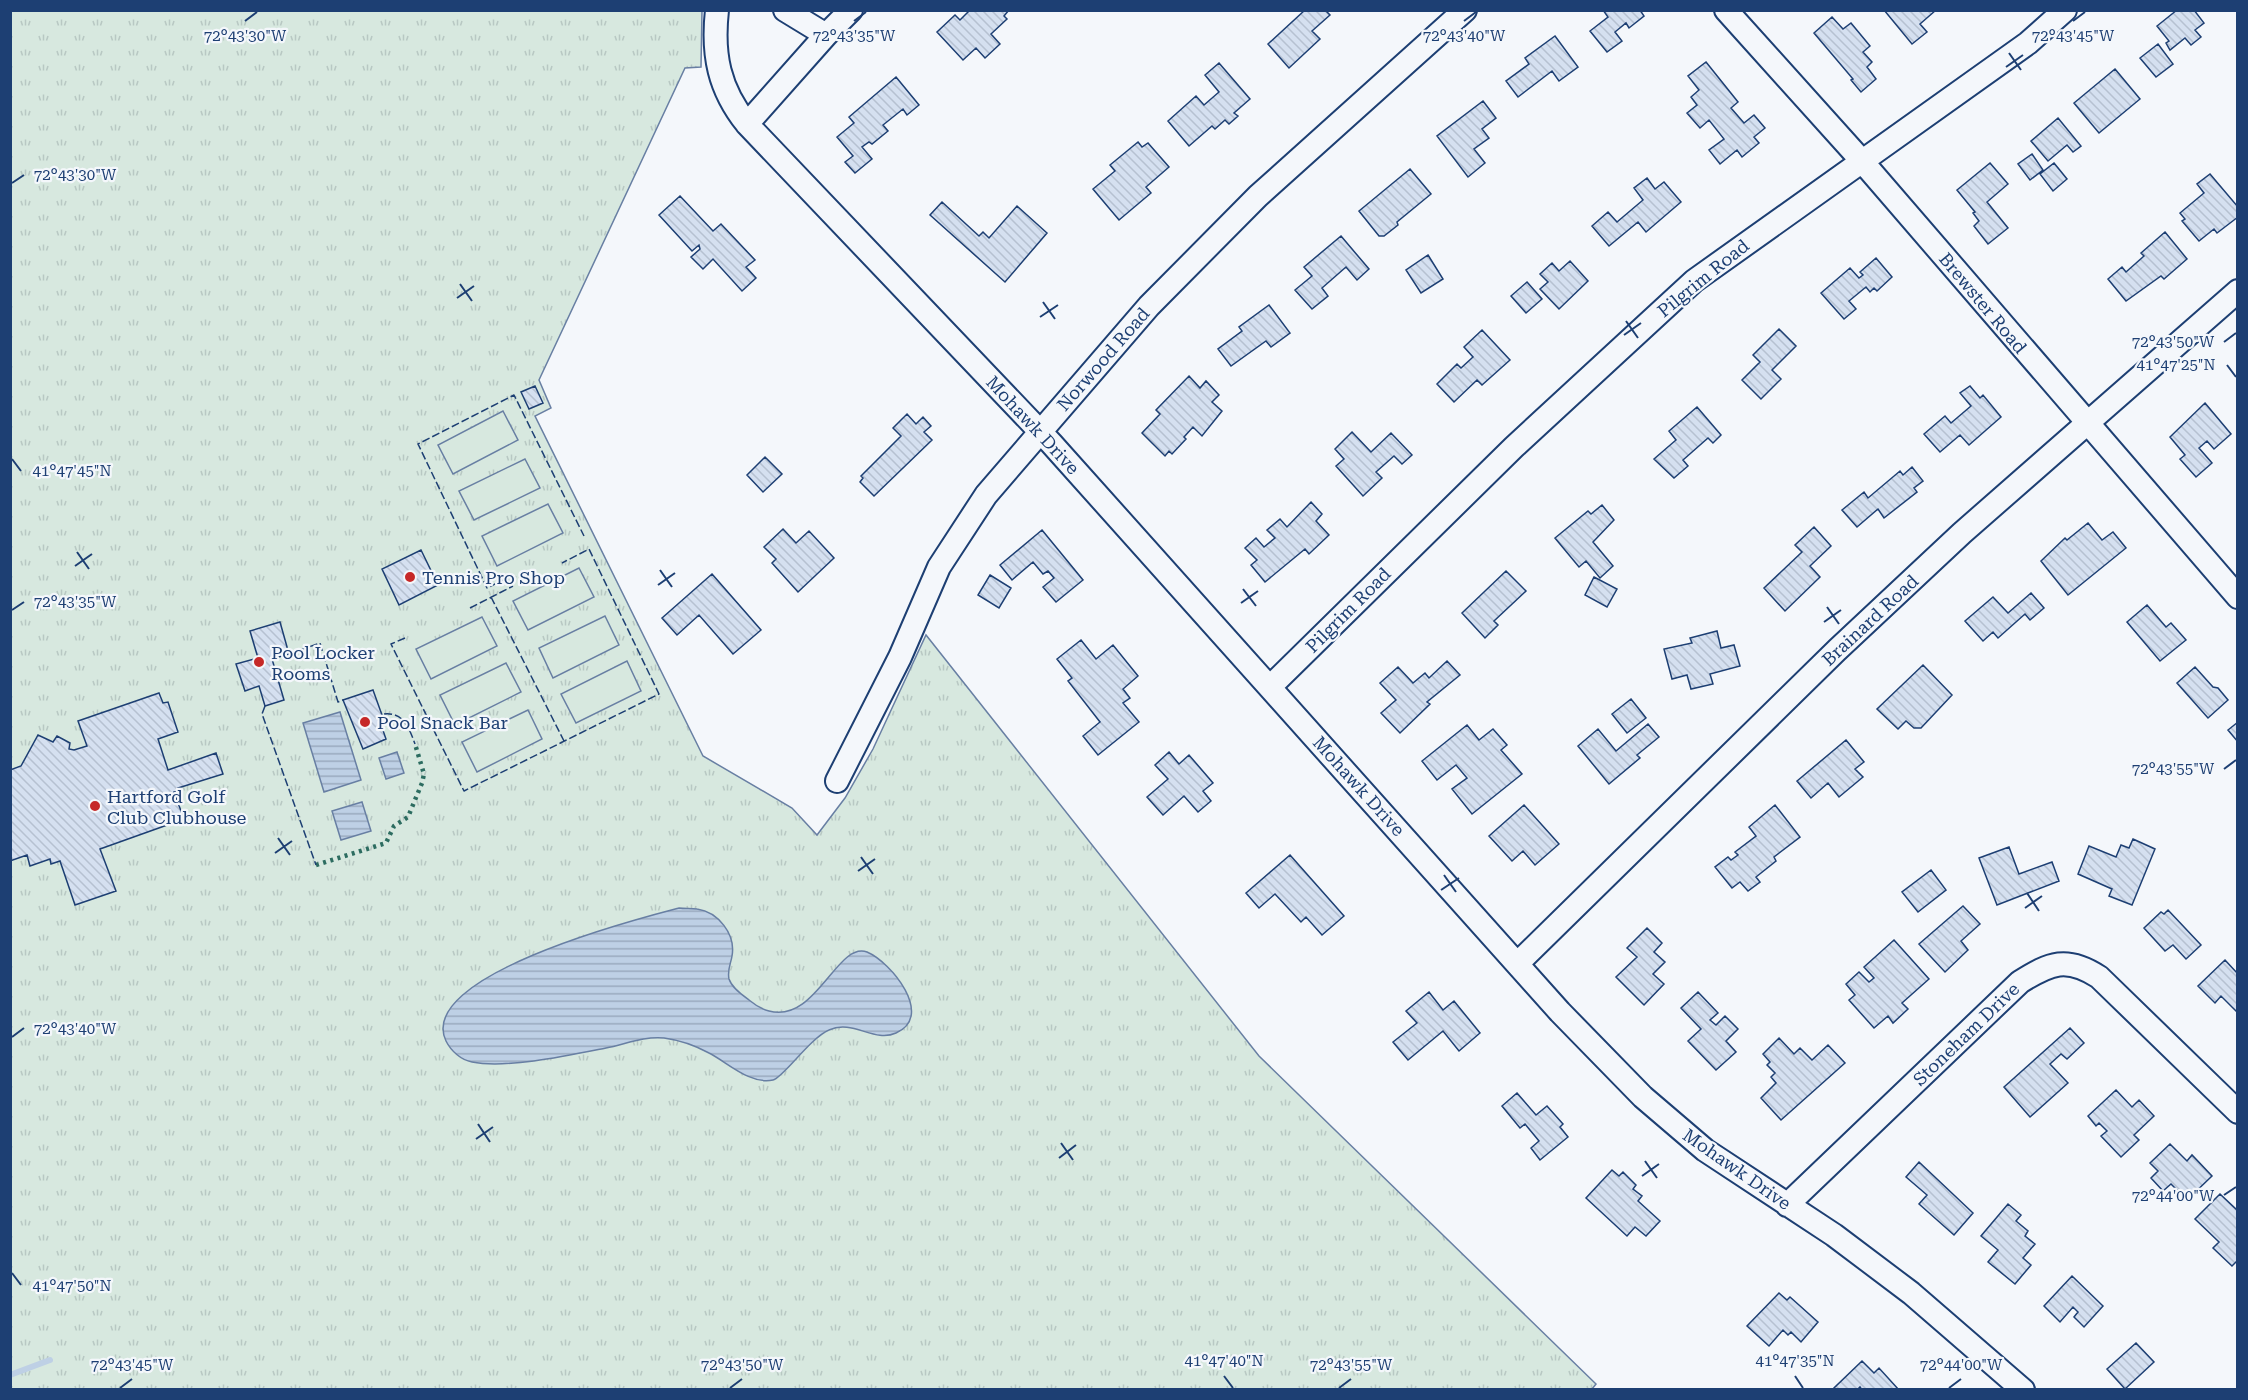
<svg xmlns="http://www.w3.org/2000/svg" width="2248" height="1400" font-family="'Roboto Serif',serif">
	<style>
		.grass { fill: url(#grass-tufts); stroke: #687fa3; stroke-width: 1.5 }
		.pitch { fill: #d7e8df; stroke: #687fa3; stroke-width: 1.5 }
		.water { fill: url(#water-rules); stroke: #687fa3; stroke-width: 1.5 }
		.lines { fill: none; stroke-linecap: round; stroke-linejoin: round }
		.stream { stroke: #bed0e5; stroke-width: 6 }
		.building { fill: url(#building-back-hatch); stroke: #1d3f73; stroke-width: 1.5 }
		.minor-casing { stroke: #1d3f73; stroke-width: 26 }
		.minor { stroke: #f4f7fb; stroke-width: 22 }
		.hedge { stroke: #2c6c60; stroke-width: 4.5; stroke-dasharray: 3 4.5; stroke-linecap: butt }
		.fence { stroke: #1d3f73; stroke-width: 1.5; stroke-dasharray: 8 3; stroke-linecap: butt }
		.ticks { fill: none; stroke: #1d3f73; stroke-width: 2 }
		.poi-dot { fill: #c62828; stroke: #f4f7fb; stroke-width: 2 }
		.labels { text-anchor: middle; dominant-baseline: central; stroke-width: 4.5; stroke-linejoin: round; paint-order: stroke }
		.street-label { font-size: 18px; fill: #1d3f73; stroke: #f4f7fb }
		.poi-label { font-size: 18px; fill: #1d3f73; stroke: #f4f7fb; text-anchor: start }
		.ticks-label { font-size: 15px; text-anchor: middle; fill: #1d3f73; stroke: #f4f7fb; stroke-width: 4.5; stroke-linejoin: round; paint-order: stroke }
	</style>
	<defs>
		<pattern id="grass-tufts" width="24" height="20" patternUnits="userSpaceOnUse" patternTransform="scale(1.5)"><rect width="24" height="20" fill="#d7e8df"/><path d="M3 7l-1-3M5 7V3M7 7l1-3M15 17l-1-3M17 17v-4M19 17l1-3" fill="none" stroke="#b8c8c3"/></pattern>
		<pattern id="water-rules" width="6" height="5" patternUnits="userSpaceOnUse" patternTransform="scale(1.5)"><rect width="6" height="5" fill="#bed0e5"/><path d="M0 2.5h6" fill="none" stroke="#9aaabe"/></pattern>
		<pattern id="building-back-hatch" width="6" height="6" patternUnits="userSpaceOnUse" patternTransform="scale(1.5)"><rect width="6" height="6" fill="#d5e0f0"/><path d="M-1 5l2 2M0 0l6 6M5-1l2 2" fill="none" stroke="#b6c1d1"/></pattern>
	</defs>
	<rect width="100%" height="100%" fill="#f4f7fb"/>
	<path class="grass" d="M10,11H702L701,67L685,68L539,380L551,408L535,416L703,756L792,808L817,835L845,798L873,749L926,635L1259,1056L1596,1384L1592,1389H11Z"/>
	<path class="pitch" d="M503,411L518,440L453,474L438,445Z
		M525,459L540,488L474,520L459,491Z
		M548,504L563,533L497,566L482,536Z
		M579,568L594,597L528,630L513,601Z
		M605,616L619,645L553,678L539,648Z
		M482,617L497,646L431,679L416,649Z
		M627,661L641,691L576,723L561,694Z
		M506,663L521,692L455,725L440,695Z
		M528,710L542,739L477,772L462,742Z"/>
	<path class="water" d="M340,712L361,780L324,792L303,723Z
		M397,752L404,773L386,779L379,758Z
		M362,802L371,831L341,840L332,811Z
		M679,908C685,909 691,908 697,909C718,912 736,934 732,956C731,963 727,970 729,979C732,988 742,995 749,1000C755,1005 761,1009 769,1011C816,1024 837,941 867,952C891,962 935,1016 896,1033C874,1043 853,1019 829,1030C810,1038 783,1078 773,1080C750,1085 727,1062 709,1053C696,1046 679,1040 664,1038C644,1036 626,1044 606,1048C571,1055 507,1069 472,1062C461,1060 451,1051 446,1041C415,976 637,919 679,908Z"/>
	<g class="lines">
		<path class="stream" d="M10,1375L50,1360"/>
	</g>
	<path class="building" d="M970,10H1009L1004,16L1007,19L991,34L1000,44L985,58L976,48L963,60L937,32L955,15L960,20Z
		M1305,10H1325L1330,15L1312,31L1320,39L1289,68L1268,44Z
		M1603,10H1640L1644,16L1629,28L1626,23L1615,32L1622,41L1607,52L1590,31L1608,17Z
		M1884,10H1936L1920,24L1927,32L1912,44Z
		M2177,10H2194L2204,23L2195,30L2201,37L2191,45L2185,38L2170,50L2166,43L2169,41L2157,26Z
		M1832,17L1843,29L1851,23L1870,46L1863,52L1872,62L1867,67L1876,79L1861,92L1851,80L1853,79L1814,33Z
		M1555,36L1578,67L1559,81L1552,71L1518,97L1506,81L1529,64L1525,58Z
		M2158,44L2173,64L2156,77L2140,58Z
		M1706,62L1738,102L1731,108L1744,123L1754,115L1765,128L1754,137L1759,143L1742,157L1737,150L1720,164L1709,150L1724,139L1709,120L1700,128L1687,113L1697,105L1691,97L1699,90L1688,76Z
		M1219,63L1250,99L1234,113L1238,116L1229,124L1225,120L1215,129L1212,126L1189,146L1168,121L1196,96L1204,105L1219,92L1205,75Z
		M2115,69L2140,99L2099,133L2074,103Z
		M896,77L919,105L907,115L903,109L883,125L888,131L872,144L869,142L862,147L872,159L855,173L845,162L853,156L837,137L854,123L849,117Z
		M1483,101L1496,118L1482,129L1489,138L1474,149L1485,163L1468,177L1437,136Z
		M2058,118L2081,146L2073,152L2067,145L2048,161L2031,141Z
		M1138,142L1142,147L1148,143L1169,167L1146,187L1151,193L1119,220L1093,189L1115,171L1110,165Z
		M2032,154L2043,170L2030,180L2018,164Z
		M1990,163L2008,184L1987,202L2008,228L1988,244L1974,226L1979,221L1973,213L1975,212L1957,190Z
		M2054,163L2067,179L2053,191L2040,174Z
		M1410,169L1431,194L1397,222L1398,225L1384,236H1379L1359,211Z
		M2210,174L2238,207V217L2217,233L2214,229L2199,241L2182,221L2185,219L2180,213L2204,193L2197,184Z
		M1647,178L1655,189L1664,182L1681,202L1646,232L1638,222L1609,246L1592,226L1608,212L1617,222L1643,200L1634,188Z
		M680,196L713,231L721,224L755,260L746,267L756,278L742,291L713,259L703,269L691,257L700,249L699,245L692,251L659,215Z
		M942,202L979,236L983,232L989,238L1017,206L1047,233L1005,282L930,215Z
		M2165,232L2187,259L2164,279L2161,276L2126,301L2108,279L2122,267L2126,272L2144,256L2141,253Z
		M1341,236L1369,269L1357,280L1346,267L1322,288L1328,296L1312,309L1295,290L1312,276L1304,267Z
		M1428,255L1443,279L1421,293L1406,270Z
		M1876,258L1892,277L1877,291L1874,288L1870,292L1866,287L1849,301L1856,309L1844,319L1821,293L1850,268L1859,278L1863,275L1860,272Z
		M1570,261L1588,281L1559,309L1540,289L1548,282L1540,274L1552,263L1559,271Z
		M1527,282L1542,299L1526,313L1511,296Z
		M1269,305L1290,333L1271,347L1266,341L1231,366L1218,349L1242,331L1239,327Z
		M1779,329L1796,346L1772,370L1781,379L1761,399L1742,380L1760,362L1753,355Z
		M1482,330L1510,360L1482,385L1477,380L1454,402L1437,384L1457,364L1461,368L1473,357L1464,347Z
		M1189,376L1200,388L1206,381L1219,395L1212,402L1222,411L1202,436L1193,427L1184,437L1186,439L1172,454L1169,451L1165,456L1142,433L1160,414L1156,410Z
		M535,386L543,403L529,409L521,392Z
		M1970,386L1980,398L1983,395L2001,417L1969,445L1960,435L1940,452L1924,434L1945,416L1951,423L1971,406L1960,393Z
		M2205,403L2231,434L2214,449L2207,441L2199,448L2212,463L2196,477L2180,459L2185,455L2170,437Z
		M1697,407L1721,435L1713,443L1708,438L1683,460L1688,466L1674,478L1654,459L1676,440L1669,431Z
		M907,414L916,424L923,417L931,426L924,432L932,440L874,496L860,482L863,478L861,476L901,436L893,428Z
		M1352,432L1371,452L1391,433L1412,455L1402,464L1394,456L1376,472L1382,478L1363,496L1336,466L1344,459L1335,449Z
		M765,457L782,474L763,492L747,475Z
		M1912,467L1923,481L1914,488L1917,492L1884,518L1878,509L1857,527L1842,510L1864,492L1868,498L1900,471L1903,475Z
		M1311,502L1322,514L1316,521L1329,535L1309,554L1305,549L1265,582L1251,565L1257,560L1245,548L1256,538L1264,547L1275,538L1267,530L1280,519L1287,527Z
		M1602,505L1614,520L1593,542L1613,566L1600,578L1586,561L1579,567L1555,538L1588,511L1591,514Z
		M2088,523L2102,540L2113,532L2126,548L2068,595L2041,561L2065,538L2067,540Z
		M1814,527L1831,546L1810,566L1820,577L1785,611L1764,588L1802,552L1795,545Z
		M783,529L796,543L809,531L834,558L798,592L772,563L776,559L764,547Z
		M1042,530L1083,580L1056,602L1043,587L1054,578L1048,571L1043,574L1033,562L1012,580L1000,565Z
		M421,550L438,585L399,605L382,569Z
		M1506,571L1526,591L1494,621L1498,625L1485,638L1462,613Z
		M712,574L761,630L733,654L699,615L677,635L662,618Z
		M990,575L1011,588L999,608L978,595Z
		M1594,577L1617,589L1607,607L1585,595Z
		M2031,593L2044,608L2030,620L2025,614L1998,638L1993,632L1983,641L1965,621L1993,597L2008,613Z
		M2147,605L2166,627L2171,623L2186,640L2160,661L2127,622Z
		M280,622L289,654L272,659L284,700L265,706L259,686L245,691L236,664L258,658L250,631Z
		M1717,631L1721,648L1734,645L1740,666L1710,674L1713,684L1691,689L1687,675L1672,679L1664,649L1692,643L1690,638Z
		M1081,640L1096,659L1113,645L1138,676L1123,689L1130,698L1123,703L1139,722L1098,755L1083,736L1100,722L1068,681L1072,678L1057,659Z
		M1447,661L1460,675L1427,702L1430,704L1400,733L1381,713L1396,700L1380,683L1398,667L1413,683L1425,673L1429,678Z
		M1923,665L1952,695L1921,728H1914L1906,721L1898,729L1877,709Z
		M2195,667L2213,687L2218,688L2228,700L2208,718L2177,683Z
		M373,690L382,715L379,719L386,739L363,749L343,700Z
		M159,693L163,703L168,702L178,732L158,739L168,770L216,753L223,774L178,788L179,791L174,792L184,819L100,849L116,891L75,905L60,861L51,864L50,859L30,866L27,855L10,861V770L21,766L38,735L53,742L57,736L70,743L69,749L74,750L87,746L78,721Z
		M1631,699L1646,718L1627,733L1612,714Z
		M2238,722V742L2228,730Z
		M1648,724L1659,737L1637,755L1640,758L1609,784L1578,746L1598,729L1616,751Z
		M1467,725L1479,740L1493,729L1507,745L1501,750L1522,774L1472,814L1452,789L1467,778L1456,765L1437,780L1422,761Z
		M1846,740L1864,762L1855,769L1863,777L1839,797L1828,783L1811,798L1797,781Z
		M1169,752L1179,764L1189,755L1213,783L1203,791L1211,801L1198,812L1184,796L1163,815L1147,797L1168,779L1155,765Z
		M1524,805L1559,844L1535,865L1523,851L1512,861L1489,836Z
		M1775,805L1800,837L1774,857L1776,861L1756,877L1760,882L1748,891L1740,882L1732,888L1715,867L1728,857L1731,860L1738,855L1735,852L1756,836L1749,827Z
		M2133,839L2155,849L2132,905L2109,896L2112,889L2078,874L2089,846L2116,857L2121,845L2129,848Z
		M2009,847L2019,874L2052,862L2059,881L1997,905L1979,858Z
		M1290,855L1344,916L1322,935L1306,917L1301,922L1275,894L1259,908L1246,893Z
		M1931,870L1946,890L1918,912L1902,892Z
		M1963,906L1980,924L1961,941L1968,950L1945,972L1919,944Z
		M2168,910L2201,945L2186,959L2173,945L2165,951L2144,928L2161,912L2164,914Z
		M1647,928L1662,943L1654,952L1665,962L1653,974L1664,984L1644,1005L1616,977L1637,957L1627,948Z
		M1894,940L1929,979L1902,1003L1908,1009L1893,1023L1888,1016L1874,1028L1849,1000L1855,995L1846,984L1859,972L1869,982L1874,978L1864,967Z
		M2225,960L2238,974V1013L2221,996L2215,1003L2198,986Z
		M1429,992L1443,1010L1454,1001L1480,1033L1459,1051L1443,1031L1408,1060L1393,1042L1417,1023L1406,1011Z
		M1698,992L1718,1013L1710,1020L1716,1025L1725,1016L1738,1029L1726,1041L1736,1052L1716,1070L1688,1041L1701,1029L1681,1008Z
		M2070,1028L2084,1043L2067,1059L2061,1054L2050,1064L2068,1083L2030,1117L2004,1087Z
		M1779,1038L1794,1054L1800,1048L1812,1060L1828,1045L1845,1063L1781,1120L1761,1098L1776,1083L1771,1077L1775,1073L1767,1065L1770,1062L1763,1054Z
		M2116,1090L2132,1107L2139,1100L2154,1116L2134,1135L2139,1140L2121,1157L2101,1136L2107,1131L2099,1123L2096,1126L2088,1116Z
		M1517,1093L1536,1115L1547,1106L1563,1124L1560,1127L1568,1137L1540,1160L1531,1148L1539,1141L1525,1124L1520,1128L1502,1106Z
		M2170,1144L2187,1161L2192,1155L2212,1176L2187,1200L2171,1184L2163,1191L2151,1178L2158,1171L2150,1163Z
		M1919,1162L1973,1213L1954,1235L1919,1204L1927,1195L1906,1177Z
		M1612,1170L1619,1176L1623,1172L1636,1185L1633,1189L1642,1196L1638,1201L1660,1221L1646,1236L1635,1227L1627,1236L1586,1198Z
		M2220,1194L2236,1209L2238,1208V1260L2232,1266L2213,1248L2219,1242L2195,1219Z
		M2008,1204L2021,1215L2016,1221L2028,1231L2025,1236L2035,1244L2023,1258L2031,1265L2015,1284L1988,1262L1998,1250L1981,1236Z
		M2072,1276L2103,1306L2084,1327L2074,1317L2078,1312L2073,1307L2060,1322L2044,1306Z
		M1779,1293L1787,1300L1790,1297L1818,1322L1801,1342L1791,1332L1788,1335L1783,1330L1769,1346L1747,1326Z
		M2136,1343L2154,1362L2125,1389L2107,1369Z
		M1862,1361L1874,1373L1879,1368L1899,1390H1862L1860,1387L1857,1390H1835L1834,1388Z"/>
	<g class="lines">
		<g class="minor-casing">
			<path id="minor" d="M717,10C712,55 719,89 747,124L1051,443L1560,1012L1643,1097L1705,1150L1834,1235L1911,1293L2023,1390
				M785,10L826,35
				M1726,10L1861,160L2238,597
				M747,124L826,35L851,10
				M1271,686L1514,447L1694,281L2028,43L2065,10
				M837,781L900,657L939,567L986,495L1149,306L1258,196L1465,10
				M1517,964L1837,650L1962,533L2238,291
				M1787,1205L2020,982C2050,963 2067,956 2099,977L2238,1112"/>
		</g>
		<use href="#minor" class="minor"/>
		<path class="hedge" d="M316,865L386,843L394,826L408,817L422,783L424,774L415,744"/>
		<path class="fence" d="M507,578L487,588L418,444L514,395L584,536
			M491,597L564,741
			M470,608L513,586
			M405,638L391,644L464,791L659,694L589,549L562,563
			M289,654L320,643L338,702L343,700
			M265,706L262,714L316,865
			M384,714C404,712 409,728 415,744"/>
	</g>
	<path class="ticks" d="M245,21L257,12M854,21L866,12M1464,21L1476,12M2073,21L2085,12M2009,53L2021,70M2006,67L2023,55M12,183L24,175M460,284L472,301M457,298L474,286M1043,302L1055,319M1040,317L1058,305M1626,321L1638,338M1624,335L1641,323M2224,342L2236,333M2227,365L2236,377M12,459L21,471M77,552L89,569M75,566L92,554M660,570L672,587M658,585L675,573M1243,589L1256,606M1241,603L1258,591M1827,607L1839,624M12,610L24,602M1824,622L1841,610M2224,769L2236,760M278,838L290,855M275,853L292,841M861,857L873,874M858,871L875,859M1444,875L1456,892M1441,890L1459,878M2027,893L2039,911M2025,908L2042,896M12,1037L24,1028M478,1124L490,1142M476,1139L493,1127M1061,1143L1073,1160M1059,1158L1076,1145M1645,1161L1657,1178M1642,1176L1659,1164M2224,1195L2236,1187M12,1273L21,1285M1224,1376L1233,1388M1795,1376L1803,1388M120,1388L132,1379M730,1388L742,1379M1339,1388L1351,1379M1949,1388L1961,1379"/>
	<g class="poi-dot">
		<circle cx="410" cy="577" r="6"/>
		<circle cx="259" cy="662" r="6"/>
		<circle cx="365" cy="722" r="6"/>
		<circle cx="95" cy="806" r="6"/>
	</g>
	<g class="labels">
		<g class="street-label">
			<text transform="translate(1703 278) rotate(-39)">Pilgrim Road</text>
			<text transform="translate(1983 303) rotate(50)">Brewster Road</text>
			<text transform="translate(1103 359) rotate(-49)">Norwood Road</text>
			<text transform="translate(1033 425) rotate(47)">Mohawk Drive</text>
			<text transform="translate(1348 610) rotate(-45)">Pilgrim Road</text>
			<text transform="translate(1870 620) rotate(-43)">Brainard Road</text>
			<text transform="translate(1359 786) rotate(48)">Mohawk Drive</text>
			<text transform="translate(1966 1034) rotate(-44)">Stoneham Drive</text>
			<text transform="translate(1737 1169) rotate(35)">Mohawk Drive</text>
		</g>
		<g class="poi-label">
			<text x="422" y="577">Tennis Pro Shop</text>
			<text x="271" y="652">Pool Locker<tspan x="271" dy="21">Rooms</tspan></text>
			<text x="377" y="722">Pool Snack Bar</text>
			<text x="107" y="796">Hartford Golf<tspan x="107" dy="21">Club Clubhouse</tspan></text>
		</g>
	</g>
	<g class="ticks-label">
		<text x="245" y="41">72°43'30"W</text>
		<text x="854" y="41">72°43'35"W</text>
		<text x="1464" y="41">72°43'40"W</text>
		<text x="2073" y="41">72°43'45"W</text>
		<text x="75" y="180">72°43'30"W</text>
		<text x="2173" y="347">72°43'50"W</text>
		<text x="2176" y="370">41°47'25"N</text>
		<text x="72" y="476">41°47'45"N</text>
		<text x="75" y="607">72°43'35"W</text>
		<text x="2173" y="774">72°43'55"W</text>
		<text x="75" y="1034">72°43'40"W</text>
		<text x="2173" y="1201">72°44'00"W</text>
		<text x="72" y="1291">41°47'50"N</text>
		<text x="1224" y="1366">41°47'40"N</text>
		<text x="1795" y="1366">41°47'35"N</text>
		<text x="132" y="1370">72°43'45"W</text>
		<text x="742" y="1370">72°43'50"W</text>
		<text x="1351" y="1370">72°43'55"W</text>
		<text x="1961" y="1370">72°44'00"W</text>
	</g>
	<rect width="2248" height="1400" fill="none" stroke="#1d3f73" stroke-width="24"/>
</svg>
